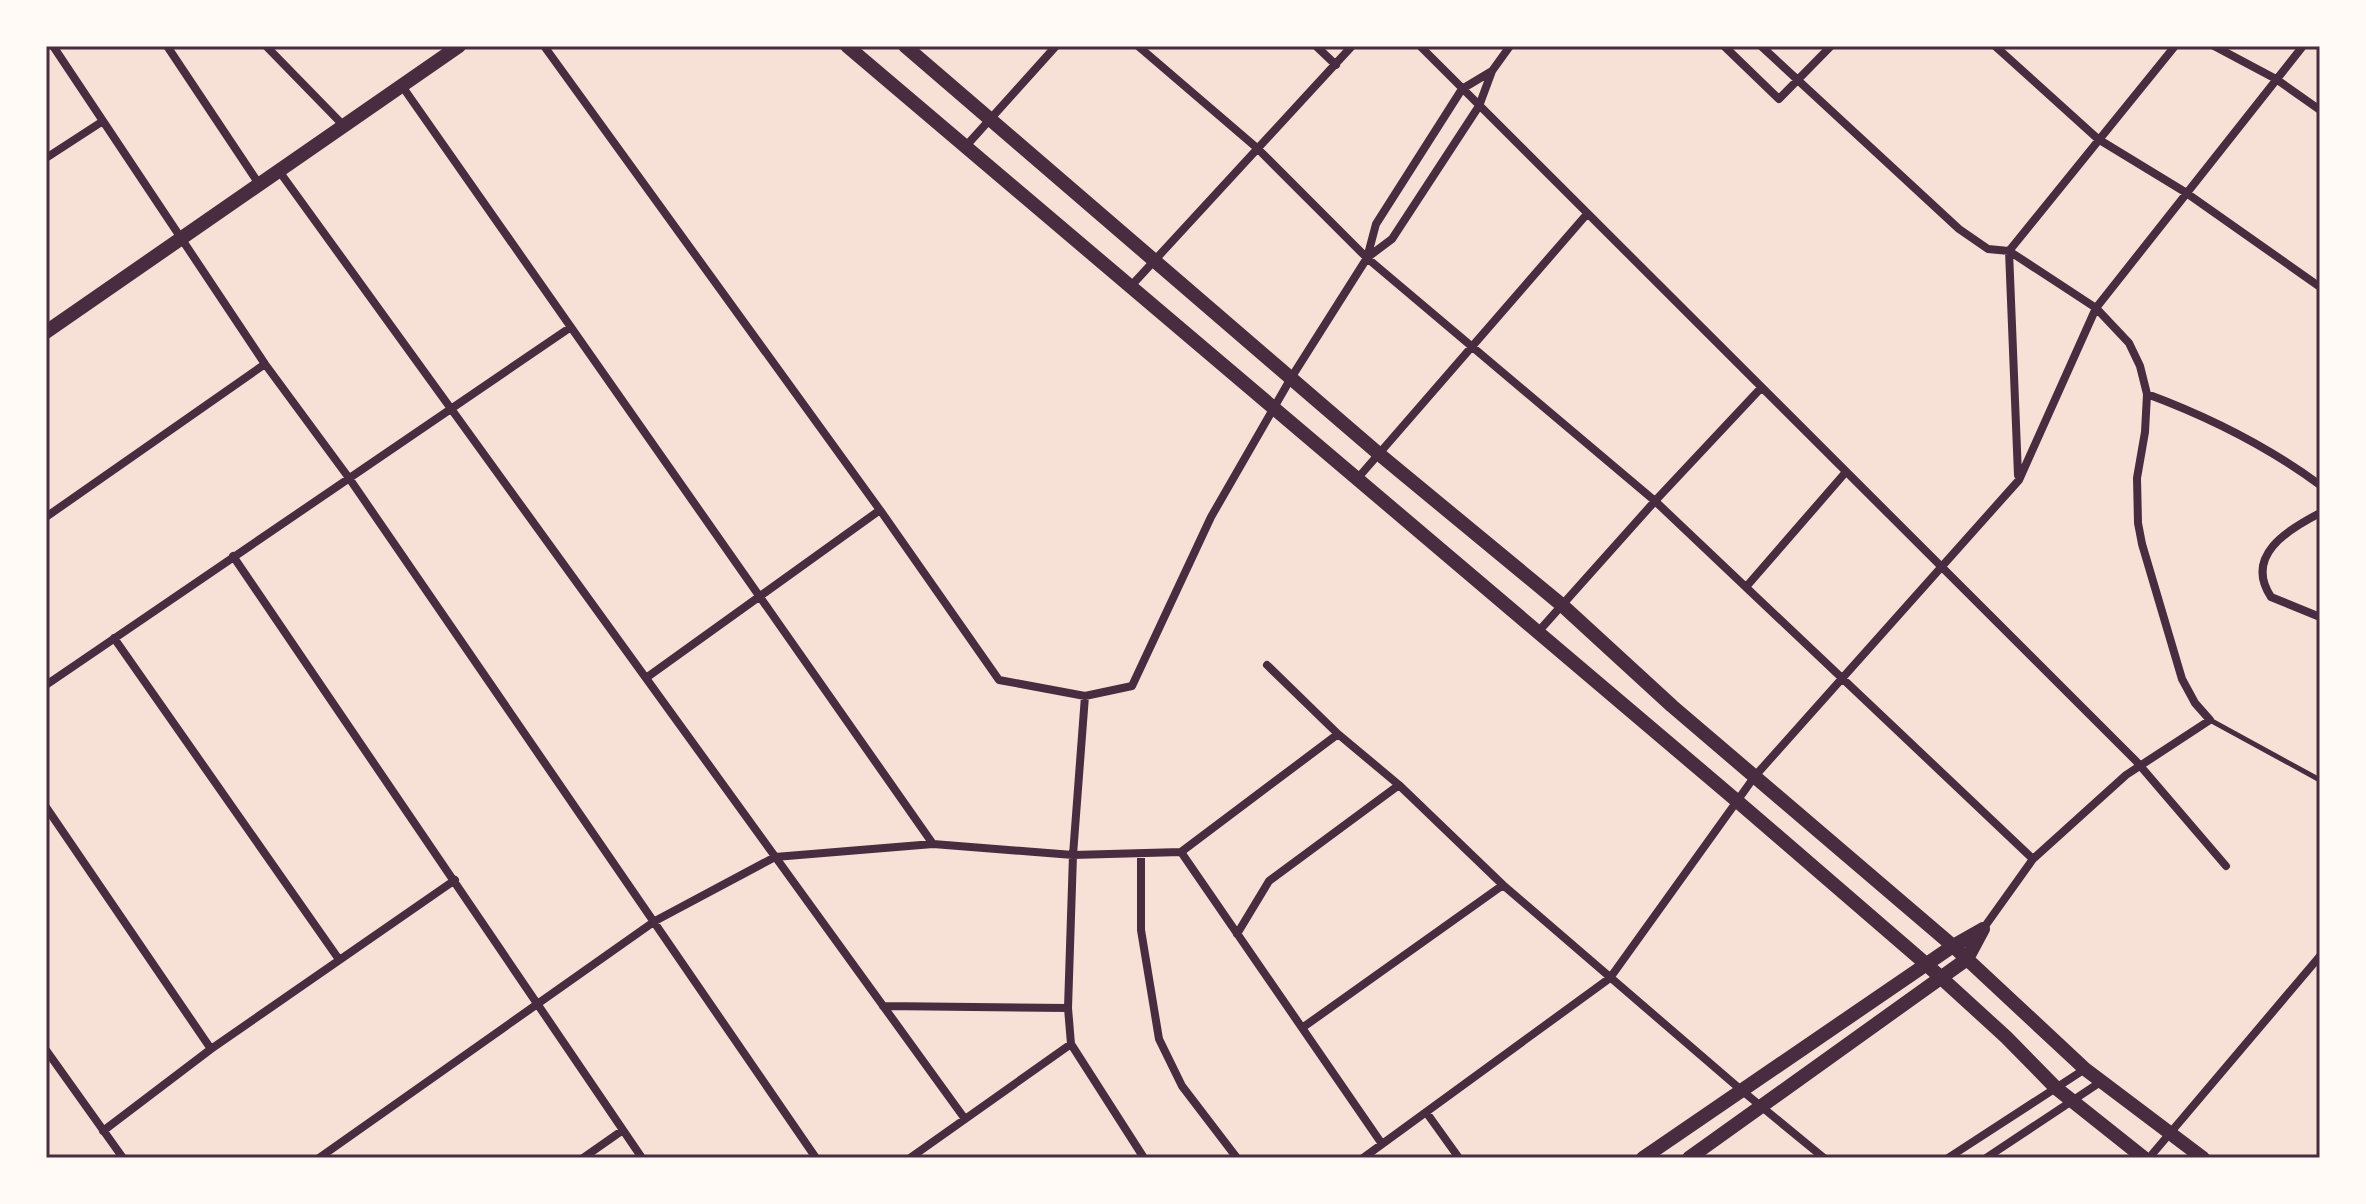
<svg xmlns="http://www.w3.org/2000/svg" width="2366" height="1204" font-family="Roboto,sans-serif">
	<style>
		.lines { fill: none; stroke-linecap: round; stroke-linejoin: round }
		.service { stroke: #4a2c40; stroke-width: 5 }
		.minor { stroke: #4a2c40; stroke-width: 8 }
		.tertiary { stroke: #4a2c40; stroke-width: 14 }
		.neatline { fill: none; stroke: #4a2c40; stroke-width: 3 }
	</style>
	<rect width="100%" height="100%" fill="#f7e1d7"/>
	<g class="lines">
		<path class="service" d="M2210,720L2318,779"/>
		<path class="minor" d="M53,46L265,364L349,478L816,1158
			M167,46L259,184
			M266,46L344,126
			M544,46L880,510L999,680L1085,696L1132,686L1211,517L1291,378L1367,258L1376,224L1462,89L1492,71
			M1138,46L1257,148L1367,258L1655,501L2033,859
			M1316,46L1336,65
			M1420,46L2136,761L2226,866
			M1724,46L1779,99L1831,46
			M1761,46L1959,229L1988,249L2009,251L2096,308L2129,343L2140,366L2147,394L2145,432L2137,478L2138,523L2142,544L2182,679L2195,703L2210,720L2126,775L2033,859L1983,929
			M1995,46L2098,139L2185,192L2320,287
			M2214,46L2276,79L2320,110
			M402,86L933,844
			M966,146L1056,46
			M46,158L103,121
			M279,171L965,1119
			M1368,257L1392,239L1479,106L1492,71L1510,46
			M1131,286L1352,46
			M2147,394C2209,417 2267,446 2320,485
			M2018,475L2009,251L2175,46
			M1357,479L1587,214
			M2320,513C2287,530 2244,556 2271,597L2320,617
			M46,517L265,364
			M233,556L642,1158
			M1746,587L1845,473
			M1538,632L1655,501L1761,388
			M114,638L338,958
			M1267,665L1338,734L1399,785L1503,885L1740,1089L1824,1158
			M646,678L880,510
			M46,685L571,327
			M1085,696L1073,855L1068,1008L1071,1044L1144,1158
			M46,807L211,1049
			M1181,852L1382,1144
			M1181,852L1338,734
			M1141,854V930L1159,1039L1182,1086L1237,1158
			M1237,934L1269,881L1399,785
			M883,1006L1068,1008
			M1302,1028L1503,885
			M46,1050L123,1158
			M1426,1112L1459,1158
			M103,1131L211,1049L455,880
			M319,1158L655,921L775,857L933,844L1073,855L1181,852
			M583,1158L623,1130
			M910,1158L1071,1044
			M1363,1158L1610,978L1755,776L2019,480L2096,308L2303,46
			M1948,1158L2085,1069
			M1986,1158L2102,1081
			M2149,1158L2320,956"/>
		<path class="tertiary" d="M847,46L1737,801L1926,964L2006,1037L2056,1088L2144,1158
			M905,46L1379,454L1563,606L1672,706L1953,946L2085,1069L2203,1158
			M46,332L459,46
			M1643,1158L1953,946L1983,929
			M1689,1158L1967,959L1983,929"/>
	</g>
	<rect width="2366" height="1204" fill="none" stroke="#fffaf5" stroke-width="96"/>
	<rect x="48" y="48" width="2270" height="1108" class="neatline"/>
</svg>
